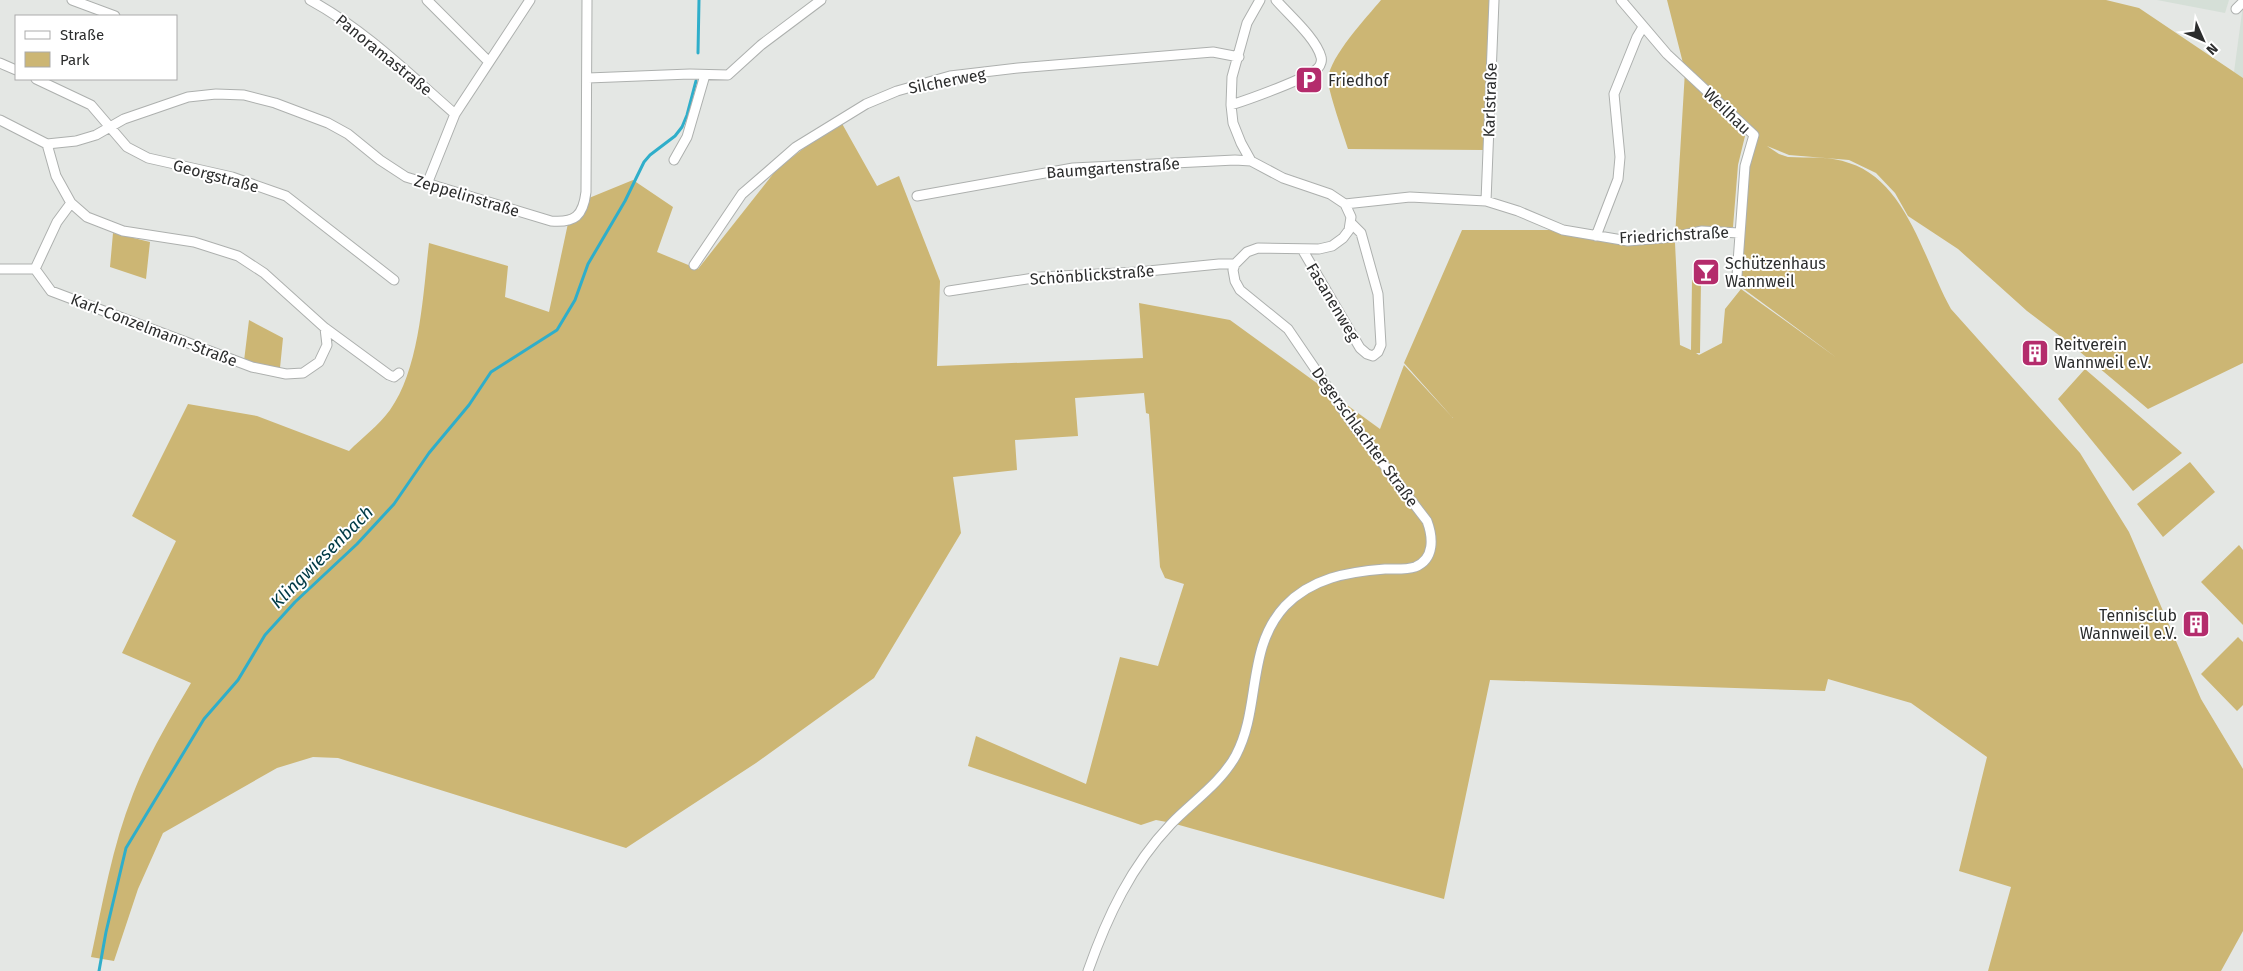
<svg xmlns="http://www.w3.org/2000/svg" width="2243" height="971" font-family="'Fira Sans',sans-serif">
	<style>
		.built { fill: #d5dfd7 }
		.green { fill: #ccb674 }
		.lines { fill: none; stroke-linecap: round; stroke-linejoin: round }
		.stream { stroke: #2faeca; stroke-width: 3 }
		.minor-casing { stroke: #adb0ae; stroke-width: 11 }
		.minor { stroke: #fff; stroke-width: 9 }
		.labels { text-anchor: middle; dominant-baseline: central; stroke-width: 4; stroke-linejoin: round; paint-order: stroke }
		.street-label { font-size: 16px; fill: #2c2d2d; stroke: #fff }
		.poi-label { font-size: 16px; fill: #2c2d2d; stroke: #fff; text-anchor: start }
		.water-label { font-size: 18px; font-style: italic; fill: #003a45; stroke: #fff }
	</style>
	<rect width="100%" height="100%" fill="#e4e7e4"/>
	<path class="built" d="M2157,0H2229L2225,13Z
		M2243,5V78L2234,72Z"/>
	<path class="green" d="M1381,0H1490L1484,150L1348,149C1344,136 1327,88 1328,79C1330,56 1367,17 1381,0Z
		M1667,0H2106L2139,8L2243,78V363L2148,409L2073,346L2027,311L1958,249L1908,216L1895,193L1876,173L1849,160L1789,155L1767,146L1779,154L1788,157C1808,158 1831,156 1849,163C1907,181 1924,261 1951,309L2080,453L2129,532L2201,699L2243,769V931L2221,971H1988L2011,887L1959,871L1987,757L1911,703L1828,679L1825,691L1490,680L1444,899L1172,823L1156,820L1141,825L968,766L976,736L1086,784L1120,657L1158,666L1184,584L1165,578L1160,567L1149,414L1146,413L1144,393L1075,398L1078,436L1015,440L1017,470L953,477L961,533L874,678L756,763L626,848L338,758L313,757L277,768L163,833L138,889L114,961L91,957C103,902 112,847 133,794C148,755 170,719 191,683L122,653L176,541L132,516L188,404L257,416L349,451C362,438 379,425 390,410C420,368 423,294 429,243L508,266L505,297L549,312L570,214L578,211L589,198L633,180L673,207L657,252L698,269L777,169L840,120L877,186L899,176L940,281L937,366L1143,358L1139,303L1230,320L1380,429L1404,365L1453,418L1404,363L1462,230H1560L1595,237L1667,239L1675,243L1680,345L1691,350L1692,280H1701L1700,353H1696L1699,355L1722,343L1725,309L1741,289L1837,358L1737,284L1740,233L1754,136L1733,120L1745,136L1738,165L1733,227L1702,230L1675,237L1685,71Z
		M113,233L150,242L146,279L110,267Z
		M249,320L283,338L280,368L244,361Z
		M2085,369L2182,453L2133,491L2058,399Z
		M2190,462L2215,492L2163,537L2137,504Z
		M2239,545L2243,550V625L2201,582Z
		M2238,637L2243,642V705L2237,711L2201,674Z"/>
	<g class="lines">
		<path class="stream" d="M698,53L699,0
			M99,971L106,932L126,848L204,719L238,680L265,635L295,602L357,544L394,504L429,453L469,405L491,372L557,330L575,300L588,264L625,201L644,162L650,155L675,136L682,127L687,115L696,81"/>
		<g class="minor-casing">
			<path id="minor" d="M72,0L115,16
				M310,0C365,30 409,74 455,114
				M427,0L489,62
				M1621,0L1667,54L1754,135L1745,166L1737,276
				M2236,9L2243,2
				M0,63L16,70
				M588,78L690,74L728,75L761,45L821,0
				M36,79L91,105L127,147L148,158L232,177L286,196L394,280
				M1231,105C1247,100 1309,78 1318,68C1321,65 1322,60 1321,57C1316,38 1289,15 1276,0
				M0,120L47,144L56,176L71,203L87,217L123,231L194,242L238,256L264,273L325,328L389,375L394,377L399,373
				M47,144L76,141L96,135L124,119L188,97L216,94L244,95L275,103L328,123L348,134L380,160L406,177L551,221C575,223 583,216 586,192L587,0
				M674,160L687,137L705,75
				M427,184L455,114L530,0
				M917,196L1073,168L1235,160L1251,161
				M1486,201L1494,0
				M71,203L57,222L35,269L51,291L252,367L286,374L303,373L319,362L327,345L325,328
				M1345,204L1410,197L1486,201L1518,211L1563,230L1628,241L1674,237L1702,231L1739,233
				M1596,236L1618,179L1620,157L1614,94L1637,37L1643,27
				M1302,249L1360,348L1367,354L1373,356L1378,352L1381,345L1378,294L1361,233L1351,223
				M694,265L742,194L796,147L866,104L897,91L950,76L1018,68L1213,52L1239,57
				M0,269H35
				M949,291L1040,277L1138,272L1219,264H1235
				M1088,971C1107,917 1131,866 1171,824C1192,802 1221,783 1236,755C1261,708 1246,648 1285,606C1312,578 1347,572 1385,569C1394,569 1406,570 1415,567C1435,559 1433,537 1427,521L1352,423L1288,329L1240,290L1235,281L1233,270L1235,264L1247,252L1258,248L1319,249L1332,246L1343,238L1349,230L1351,217L1345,204L1330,194L1283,178L1251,161L1241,143L1233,123L1231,105L1232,77L1247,23L1260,0"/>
		</g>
		<use href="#minor" class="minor"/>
	</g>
	<defs>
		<g id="parking-square" transform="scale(1.4375)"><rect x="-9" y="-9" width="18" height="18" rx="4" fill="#b42c6c" stroke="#fff"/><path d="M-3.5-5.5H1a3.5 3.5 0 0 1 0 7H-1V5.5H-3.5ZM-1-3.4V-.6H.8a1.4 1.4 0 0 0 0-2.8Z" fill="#fff"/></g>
		<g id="bar-square" transform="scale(1.4375)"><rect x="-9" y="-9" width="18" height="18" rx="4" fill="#b42c6c" stroke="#fff"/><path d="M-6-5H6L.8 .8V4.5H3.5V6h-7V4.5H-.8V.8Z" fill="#fff"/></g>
		<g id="building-square" transform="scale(1.4375)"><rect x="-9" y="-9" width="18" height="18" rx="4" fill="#b42c6c" stroke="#fff"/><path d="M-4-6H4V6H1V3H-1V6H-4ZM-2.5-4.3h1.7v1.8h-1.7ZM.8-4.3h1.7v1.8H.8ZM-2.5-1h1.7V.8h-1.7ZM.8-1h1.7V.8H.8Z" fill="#fff"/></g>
	</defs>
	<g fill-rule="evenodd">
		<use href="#parking-square" x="1309" y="80"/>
		<use href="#bar-square" x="1706" y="272"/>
		<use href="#building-square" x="2035" y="353"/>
		<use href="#building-square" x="2196" y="624"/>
	</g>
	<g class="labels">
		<g class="street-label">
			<text transform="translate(384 55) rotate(39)">Panoramastraße</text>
			<text transform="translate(947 81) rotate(-11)">Silcherweg</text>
			<text transform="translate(1490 100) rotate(-88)">Karlstraße</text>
			<text transform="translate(1727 111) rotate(44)">Weilhau</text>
			<text transform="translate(1113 168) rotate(-4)">Baumgartenstraße</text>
			<text transform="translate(216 176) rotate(15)">Georgstraße</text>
			<text transform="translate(467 196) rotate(17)">Zeppelinstraße</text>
			<text transform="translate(1674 235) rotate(-3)">Friedrichstraße</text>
			<text transform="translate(1092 275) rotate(-4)">Schönblickstraße</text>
			<text transform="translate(1333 302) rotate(59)">Fasanenweg</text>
			<text transform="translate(154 330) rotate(21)">Karl-Conzelmann-Straße</text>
			<text transform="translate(1365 437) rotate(54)">Degerschlachter Straße</text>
		</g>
		<g class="poi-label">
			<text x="1328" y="80">Friedhof</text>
			<text x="1725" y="263">Schützenhaus<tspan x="1725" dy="18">Wannweil</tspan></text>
			<text x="2054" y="344">Reitverein<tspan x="2054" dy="18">Wannweil e.V.</tspan></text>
			<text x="2177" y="615" text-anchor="end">Tennisclub<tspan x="2177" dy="18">Wannweil e.V.</tspan></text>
		</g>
		<g class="water-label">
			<text transform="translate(322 557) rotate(-45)">Klingwiesenbach</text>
		</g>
	</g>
	<rect x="15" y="15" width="162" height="65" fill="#ffffff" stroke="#ababab"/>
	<rect x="25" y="31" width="25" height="8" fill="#ffffff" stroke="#ababab"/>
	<text x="60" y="40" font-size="15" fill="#2c2d2d">Straße</text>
	<rect x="25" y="52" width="25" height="15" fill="#ccb674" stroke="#ababab"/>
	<text x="60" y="65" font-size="15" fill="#2c2d2d">Park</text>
	<g transform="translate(2203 40) rotate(135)" stroke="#ffffff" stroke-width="4" paint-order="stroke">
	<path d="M0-4L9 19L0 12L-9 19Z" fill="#2c2d2d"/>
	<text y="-8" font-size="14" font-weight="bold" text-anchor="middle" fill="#2c2d2d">N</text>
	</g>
</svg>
